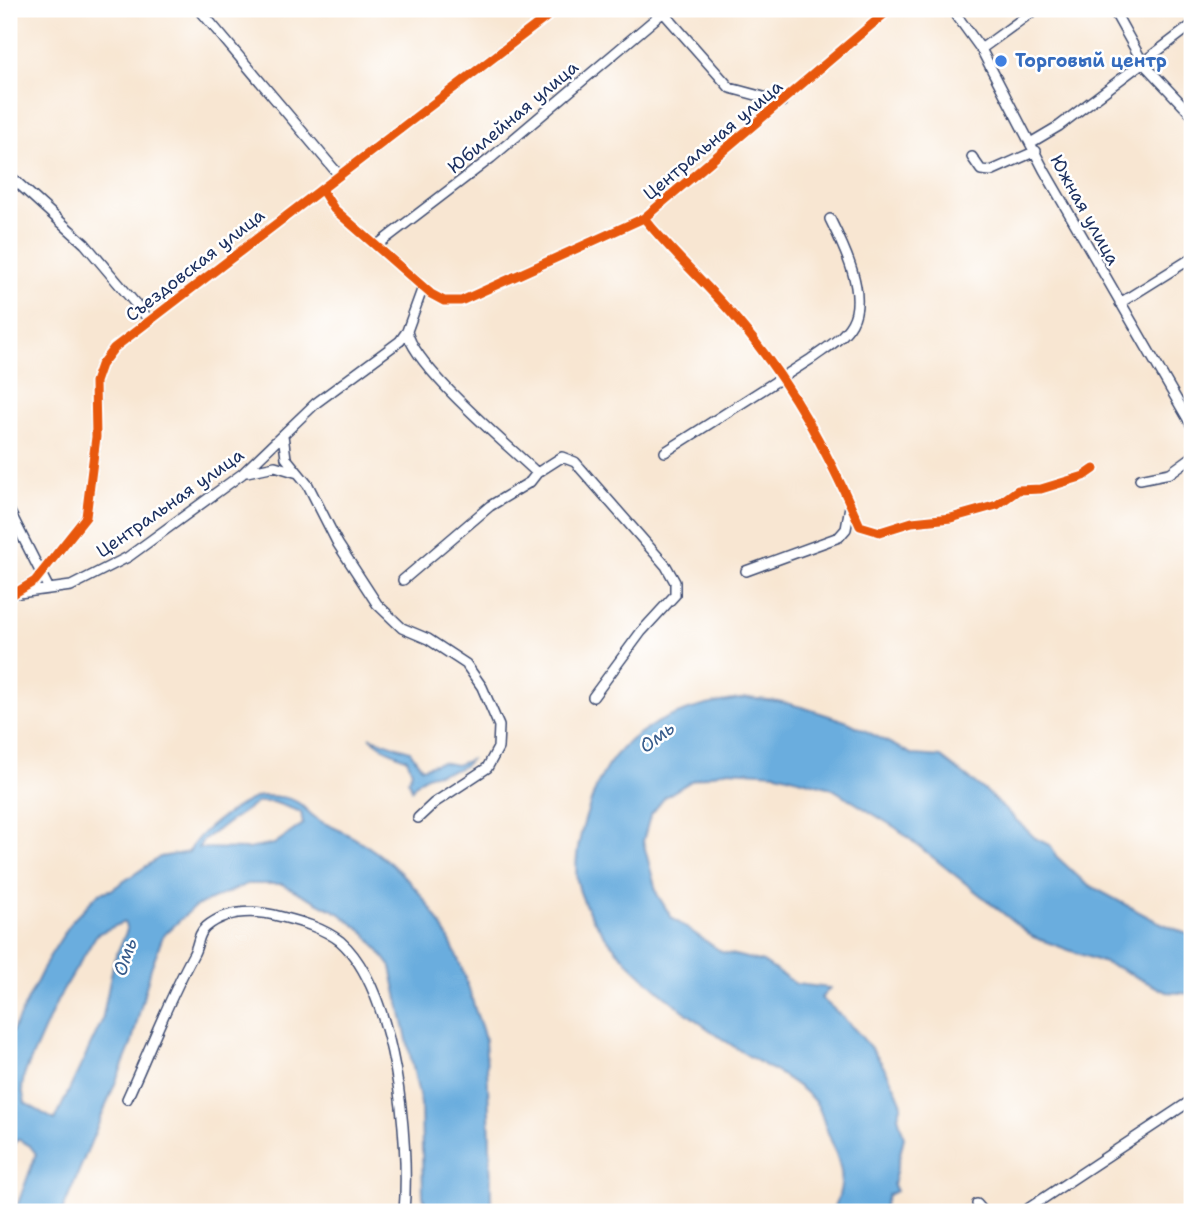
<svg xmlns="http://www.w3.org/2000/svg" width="1201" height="1221" font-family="'Shantell Sans',sans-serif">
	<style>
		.water { fill: #6aadde; stroke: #426e9e; stroke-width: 2; fill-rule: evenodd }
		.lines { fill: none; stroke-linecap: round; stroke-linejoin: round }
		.minor-casing { stroke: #3c4a6f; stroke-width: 12 }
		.minor { stroke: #fff; stroke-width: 9 }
		.cycleway-casing { stroke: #fff; stroke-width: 13 }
		.cycleway { stroke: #e8590c; stroke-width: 9 }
		.shop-dot { fill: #3f7fe0; stroke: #fff; stroke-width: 2.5 }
		.labels { text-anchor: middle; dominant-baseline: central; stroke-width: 5; stroke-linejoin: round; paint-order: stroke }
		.shop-label { font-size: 18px; font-weight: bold; fill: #366cbe; stroke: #fff; text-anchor: start }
		.street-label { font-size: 18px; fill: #1b2f5e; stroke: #fff }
		.water-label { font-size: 19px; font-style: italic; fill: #375b8b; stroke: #fff }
	</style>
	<rect width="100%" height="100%" fill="#fff"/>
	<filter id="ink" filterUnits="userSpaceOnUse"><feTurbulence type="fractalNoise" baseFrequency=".0143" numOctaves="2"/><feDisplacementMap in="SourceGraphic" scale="14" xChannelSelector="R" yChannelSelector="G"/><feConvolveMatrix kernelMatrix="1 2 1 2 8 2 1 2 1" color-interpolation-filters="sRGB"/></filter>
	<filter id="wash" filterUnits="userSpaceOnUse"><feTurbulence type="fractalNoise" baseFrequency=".00686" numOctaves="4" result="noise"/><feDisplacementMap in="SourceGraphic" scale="28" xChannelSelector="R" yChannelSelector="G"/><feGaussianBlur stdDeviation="1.57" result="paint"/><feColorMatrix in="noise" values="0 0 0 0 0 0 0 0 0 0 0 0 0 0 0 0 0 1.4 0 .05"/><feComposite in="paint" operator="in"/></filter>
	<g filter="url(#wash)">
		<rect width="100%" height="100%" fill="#f8e6d2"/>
		<path class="water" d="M747,698L778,701L805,708L848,722L913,755L941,757L988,793L1035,838L1051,846L1056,856L1085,883L1154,920L1192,936V994L1166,992L1121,969L1033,937L896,828L831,788L777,773L728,770L693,780L665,797L650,816L643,841L657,894L672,918L722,952L763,962L796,984L830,988L821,998C857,1028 885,1059 902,1104L898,1116L904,1137L893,1185L896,1191L888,1195L882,1212H832C850,1178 839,1161 826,1128C823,1120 821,1110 816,1103C798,1081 766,1067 742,1052C690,1018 588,945 577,880C573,852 585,818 594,793C619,726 683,706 747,698Z
			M369,737L410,751L422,768L441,762L456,765L470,760C454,780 428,764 412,789L408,780L412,772L407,759L387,750Z
			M260,796C273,796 291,796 301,805C310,813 314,819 326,824C407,858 452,923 474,1006C477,1017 484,1031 485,1042C490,1094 490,1148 491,1201L494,1212H427L423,1197L421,1104L391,967L366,934L339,913L282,884H247L194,907L163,936L151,968L131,1045L62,1212H15L36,1154L30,1146L18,1139L9,1149V1038L48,959L72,921L99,893L111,890L160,857L189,852C198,831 239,803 260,796ZM258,802H273L301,812L303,824L274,844L248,849L198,848L204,839ZM124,922L127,930L114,960L102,1021L55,1120L25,1103L22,1089L24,1075L58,999L97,934Z"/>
	</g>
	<g filter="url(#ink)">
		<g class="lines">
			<g class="minor-casing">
				<path id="minor" d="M199,9L339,175
					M952,9L981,49L1044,170L1192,426
					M1113,9L1143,63L1192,115
					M663,12L730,88L782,102
					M981,49L1036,9
					M1032,142L1059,126L1192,25
					M972,157L981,170L991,171L1036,151
					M9,175L85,244L150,321
					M322,190L334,209L431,294L444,301H461L644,218L890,9
					M644,218C673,254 708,285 738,321C791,382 828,453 860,526L880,532L912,522L951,518L997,505L1018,490L1041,489L1084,476L1094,469
					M376,246L491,158L667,9
					M1120,303L1192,258
					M407,331C413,366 508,445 537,473
					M283,435L286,458L308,485L338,544L377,604L402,628L428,639L466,664L482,687L499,726L498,748L487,768L434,803L418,818
					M665,452L811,359C826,348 843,339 852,323C868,294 843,245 830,219
					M247,472L275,466L298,473
					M537,473L562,457L575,462L666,566L675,582V595L641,632L593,697
					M1140,479L1170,473L1192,457
					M9,510L49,589
					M746,571L839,537L846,529L850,506
					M403,580L490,506L530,482L537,473
					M19,593L71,586L128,557L242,474L316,403L400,341L407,331L423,287
					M10,596L35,581L86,517L96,437L95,382L101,365L114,348L557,9
					M127,1099C149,1051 168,1001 193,955C199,945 197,935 206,927C228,909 256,910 282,917C302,922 323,928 340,941C396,990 410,1142 404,1212
					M977,1204L984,1212
					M1023,1212L1192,1100"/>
			</g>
			<use href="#minor" class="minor"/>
			<g class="cycleway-casing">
				<path id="cycleway" d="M322,190L334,209L431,294L444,301H461L644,218L890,9
					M644,218C673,254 708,285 738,321C791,382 828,453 860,526L880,532L912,522L951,518L997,505L1018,490L1041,489L1084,476L1094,469
					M10,596L35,581L86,517L96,437L95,382L101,365L114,348L557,9"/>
			</g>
			<use href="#cycleway" class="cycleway"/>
		</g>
	</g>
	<circle class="shop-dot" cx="1001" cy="61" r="7"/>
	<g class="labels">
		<g class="shop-label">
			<text x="1015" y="61">Торговый центр</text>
		</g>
		<g class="street-label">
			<text transform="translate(513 117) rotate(-40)">Юбилейная улица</text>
			<text transform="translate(713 140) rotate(-40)">Центральная улица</text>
			<text transform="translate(1085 210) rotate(61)">Южная улица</text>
			<text transform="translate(195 265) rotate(-38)">Съездовская улица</text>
			<text transform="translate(170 503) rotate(-35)">Центральная улица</text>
		</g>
		<g class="water-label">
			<text transform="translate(657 737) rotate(-37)">Омь</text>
			<text transform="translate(125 957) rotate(-71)">Омь</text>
		</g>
	</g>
	<rect width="1201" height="1221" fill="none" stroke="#fff" stroke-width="35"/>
</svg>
